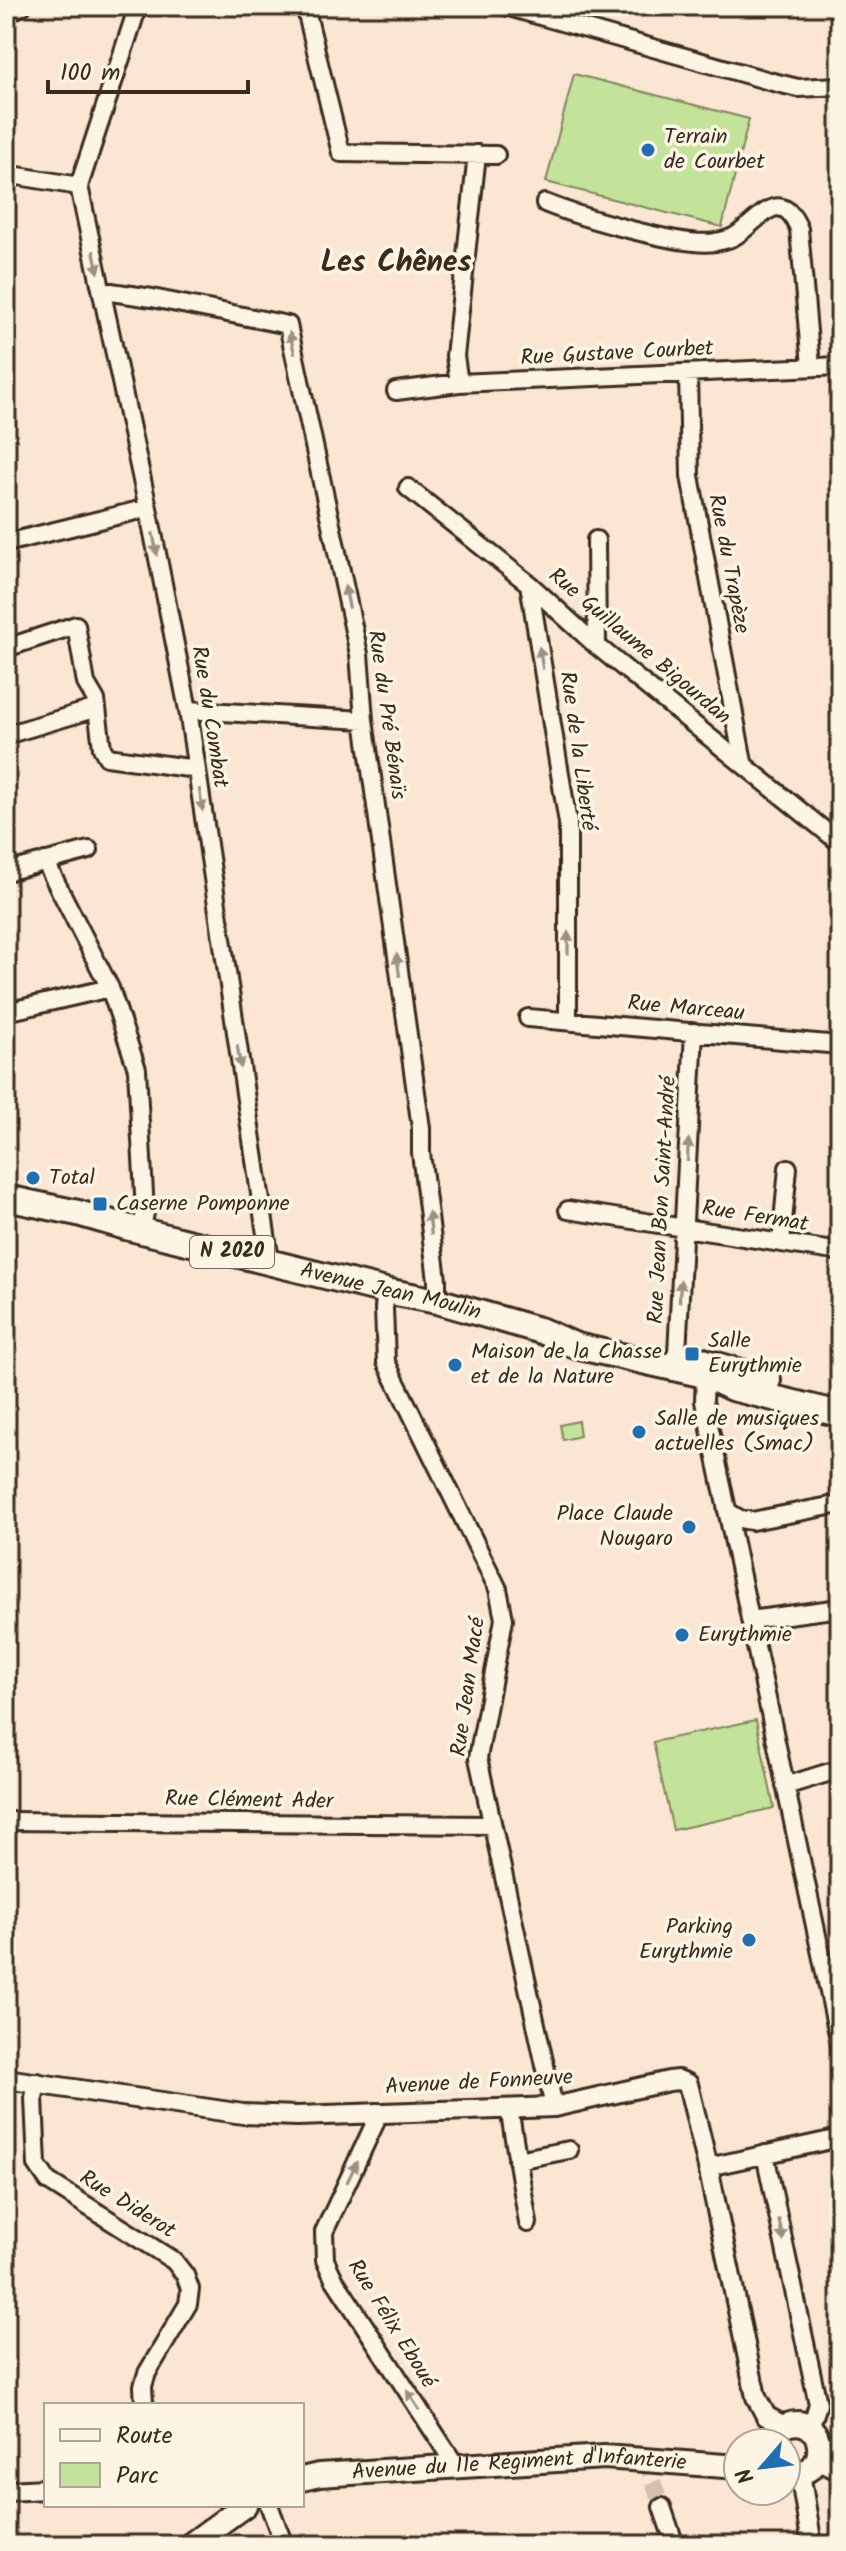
<svg xmlns="http://www.w3.org/2000/svg" width="846" height="2551" font-family="Kalam,sans-serif">
	<style>
		.green { fill: #c3e39b; stroke: #7f865c; stroke-width: 2 }
		.lines { fill: none; stroke-linecap: round; stroke-linejoin: round }
		.minor-tunnel { stroke: #d4c0ae; stroke-width: 16; stroke-dasharray: 16 8; stroke-linecap: butt }
		.minor-casing { stroke: #3b2a1e; stroke-width: 22 }
		.tertiary-casing { stroke: #3b2a1e; stroke-width: 24 }
		.secondary-casing { stroke: #3b2a1e; stroke-width: 28 }
		.primary-casing { stroke: #3b2a1e; stroke-width: 30 }
		.minor { stroke: #fcf5e5; stroke-width: 16 }
		.tertiary { stroke: #fcf5e5; stroke-width: 18 }
		.secondary { stroke: #fcf5e5; stroke-width: 22 }
		.primary { stroke: #fcf5e5; stroke-width: 24 }
		.oneway { fill: #9c9082 }
		.poi-dot { fill: #1f6fb2; stroke: #fcf5e5; stroke-width: 3 }
		.labels { text-anchor: middle; dominant-baseline: central; stroke-width: 7; stroke-linejoin: round; paint-order: stroke }
		.shield { fill: #fcf5e5; stroke: #75675a; stroke-width: 2 }
		.shield-label { font-size: 20px; font-weight: bold; fill: #3b2a1e }
		.poi-label { font-size: 22px; fill: #3b2a1e; stroke: #fcf5e5; text-anchor: start }
		.street-label { font-size: 22px; fill: #3b2a1e; stroke: #fcf5e5 }
		.district-label { font-size: 30px; font-weight: bold; fill: #3b2a1e; stroke: #fcf5e5 }
	</style>
	<rect width="100%" height="100%" fill="#fae6d2"/>
	<filter id="ink" filterUnits="userSpaceOnUse"><feTurbulence type="fractalNoise" baseFrequency=".0125" numOctaves="2"/><feDisplacementMap in="SourceGraphic" scale="16" xChannelSelector="R" yChannelSelector="G"/><feConvolveMatrix kernelMatrix="1 2 1 2 8 2 1 2 1" color-interpolation-filters="sRGB"/></filter>
	<g filter="url(#ink)">
		<path class="green" d="M574,74L749,119L722,227L546,182Z
			M578,1421L580,1436L563,1440L560,1425Z
			M756,1720L774,1808L673,1830L653,1742Z"/>
		<g class="lines">
			<path class="minor-tunnel" d="M645,2459L662,2507"/>
			<g class="minor-casing">
				<path id="minor" d="M305,6L341,153L496,155
					M505,6L773,82L798,88L840,86
					M6,14L22,6
					M6,174L79,186
					M79,186L148,508L188,710L270,1261
					M79,186L138,6
					M545,203C577,216 684,248 715,242C722,241 733,238 738,234C760,219 781,185 799,229L811,366
					M104,294L111,292L152,298L288,325L359,654L364,720L421,1128V1153L437,1280V1301
					M688,373L690,476L743,762
					M459,383L455,356L477,154
					M396,391L459,383L840,366
					M408,488L529,584L597,646L840,843
					M596,540L597,646
					M6,543L148,508
					M529,584L568,823V1021
					M6,648L76,625L86,683L96,700L102,748L107,757L196,769
					M188,710L364,720
					M6,735L97,708
					M45,861L110,988L137,1069L145,1212L142,1231
					M6,872L89,850
					M6,1012L110,988
					M528,1018L840,1045
					M568,1210L840,1252
					M781,1243L788,1168
					M386,1291L384,1308L386,1362L498,1589L504,1619L478,1758L554,2107
					M668,1369L677,1353L694,1032
					M705,1375L704,1401L840,2044
					M727,1511L740,1519L752,1521L840,1504
					M750,1620L840,1608
					M785,1786L840,1769
					M6,1821L492,1825
					M37,2082L34,2098L37,2165L48,2181L174,2261L185,2275L190,2289L188,2304L147,2373L143,2386L144,2405
					M509,2108L528,2223
					M377,2112L375,2123L324,2232L325,2260L334,2279L456,2466
					M765,2154L818,2404L814,2417L807,2426
					M517,2160L569,2150
					M708,2167L840,2138
					M269,2505L284,2545
					M662,2507L675,2545"/>
			</g>
			<g class="tertiary-casing">
				<path id="tertiary" d="M6,2079L243,2114L297,2116L554,2107L669,2081L678,2080L688,2084L708,2167L756,2397L766,2416L784,2426
					M800,2473L812,2545
					M6,2491L46,2489"/>
			</g>
			<g class="secondary-casing">
				<g id="secondary">
					<path d="M771,2443C774,2434 778,2428 787,2425C828,2411 832,2485 786,2471"/>
					<path d="M818,2458L840,2469"/>
					<path id="s1" d="M302,2479L319,2475L604,2457L738,2467"/>
					<path d="M190,2545L245,2505"/>
				</g>
			</g>
			<g class="primary-casing">
				<g id="primary">
					<path id="s2" d="M6,1198L78,1213L126,1227L386,1291L437,1301L542,1331L576,1346L705,1375L732,1388L840,1414"/>
					<path d="M696,1359L768,1380"/>
				</g>
			</g>
			<use href="#minor" class="minor"/>
			<use href="#tertiary" class="tertiary"/>
			<use href="#secondary" class="secondary"/>
			<use href="#primary" class="primary"/>
		</g>
		<defs><path id="oneway-solid" d="M-6-.8H1V-3.2L6.5 0L1 3.2V.8H-6Z" transform="scale(2)"/></defs>
		<g class="oneway">
			<use href="#oneway-solid" transform="translate(96 262) rotate(77)"/>
			<use href="#oneway-solid" transform="translate(292 343) rotate(-104)"/>
			<use href="#oneway-solid" transform="translate(155 544) rotate(79)"/>
			<use href="#oneway-solid" transform="translate(347 597) rotate(-102)"/>
			<use href="#oneway-solid" transform="translate(541 658) rotate(-99)"/>
			<use href="#oneway-solid" transform="translate(201 800) rotate(82)"/>
			<use href="#oneway-solid" transform="translate(568 943) rotate(-90)"/>
			<use href="#oneway-solid" transform="translate(398 965) rotate(-98)"/>
			<use href="#oneway-solid" transform="translate(239 1057) rotate(81)"/>
			<use href="#oneway-solid" transform="translate(688 1150) rotate(-87)"/>
			<use href="#oneway-solid" transform="translate(430 1223) rotate(-97)"/>
			<use href="#oneway-solid" transform="translate(680 1291) rotate(-87)"/>
			<use href="#oneway-solid" transform="translate(352 2172) rotate(-65)"/>
			<use href="#oneway-solid" transform="translate(781 2230) rotate(78)"/>
			<use href="#oneway-solid" transform="translate(413 2400) rotate(-123)"/>
		</g>
	</g>
	<g class="poi-dot">
		<circle cx="648" cy="150" r="8"/>
		<circle cx="33" cy="1178" r="8"/>
		<rect x="92" y="1196" width="16" height="16" rx="4"/>
		<rect x="684" y="1346" width="16" height="16" rx="4"/>
		<circle cx="455" cy="1365" r="8"/>
		<circle cx="639" cy="1432" r="8"/>
		<circle cx="689" cy="1527" r="8"/>
		<circle cx="682" cy="1635" r="8"/>
		<circle cx="749" cy="1940" r="8"/>
	</g>
	<g class="labels">
		<rect class="shield" x="190" y="1236" width="84" height="32" rx="6"/>
		<g class="shield-label">
			<text x="232" y="1252">N 2020</text>
		</g>
		<g class="poi-label">
			<text x="664" y="137">Terrain<tspan x="664" dy="25">de Courbet</tspan></text>
			<text x="49" y="1178">Total</text>
			<text x="116" y="1204">Caserne Pomponne</text>
			<text x="708" y="1341">Salle<tspan x="708" dy="25">Eurythmie</tspan></text>
			<text x="471" y="1352">Maison de la Chasse<tspan x="471" dy="25">et de la Nature</tspan></text>
			<text x="655" y="1419">Salle de musiques<tspan x="655" dy="25">actuelles (Smac)</tspan></text>
			<text x="673" y="1514" text-anchor="end">Place Claude<tspan x="673" dy="25">Nougaro</tspan></text>
			<text x="698" y="1635">Eurythmie</text>
			<text x="733" y="1927" text-anchor="end">Parking<tspan x="733" dy="25">Eurythmie</tspan></text>
		</g>
		<g class="street-label">
			<text transform="translate(617 354) rotate(-3)">Rue Gustave Courbet</text>
			<text transform="translate(728 564) rotate(79)">Rue du Trapèze</text>
			<text transform="translate(639 647) rotate(40)">Rue Guillaume Bigourdan</text>
			<text transform="translate(386 715) rotate(82)">Rue du Pré Bénaïs</text>
			<text transform="translate(209 717) rotate(81)">Rue du Combat</text>
			<text transform="translate(577 751) rotate(82)">Rue de la Liberté</text>
			<text transform="translate(686 1009) rotate(5)">Rue Marceau</text>
			<text transform="translate(663 1200) rotate(-87)">Rue Jean Bon Saint-André</text>
			<text transform="translate(755 1217) rotate(9)">Rue Fermat</text>
			<text stroke="none"><textPath href="#s2" startOffset="396">Avenue Jean Moulin</textPath></text>
			<text transform="translate(469 1687) rotate(-82)">Rue Jean Macé</text>
			<text transform="translate(249 1801) rotate(1)">Rue Clément Ader</text>
			<text transform="translate(479 2083) rotate(-3)">Avenue de Fonneuve</text>
			<text transform="translate(127 2205) rotate(32)">Rue Diderot</text>
			<text transform="translate(391 2324) rotate(58)">Rue Félix Eboué</text>
			<text stroke="none"><textPath href="#s1" startOffset="218">Avenue du 11e Régiment d'Infanterie</textPath></text>
		</g>
		<g class="district-label">
			<text x="396" y="263">Les Chênes</text>
		</g>
	</g>
	<rect width="846" height="2551" fill="none" stroke="#fcf5e5" stroke-width="32"/>
	<rect x="16" y="16" width="814" height="2519" fill="none" stroke="#3b2a1e" stroke-width="3" filter="url(#ink)"/>
	<rect x="44" y="2403" width="260" height="104" fill="#fcf5e5" stroke="#afa495" stroke-width="2"/>
	<rect x="60" y="2429" width="40" height="12" fill="#fcf5e5" stroke="#afa495" stroke-width="2"/>
	<text x="116" y="2443" font-size="24" fill="#3b2a1e">Route</text>
	<rect x="60" y="2463" width="40" height="24" fill="#c3e39b" stroke="#afa495" stroke-width="2"/>
	<text x="116" y="2483" font-size="24" fill="#3b2a1e">Parc</text>
	<g transform="translate(762 2467) rotate(242)"><circle r="38" fill="#fcf5e5" stroke="#afa495" stroke-width="2"/>
	<path d="M0-6L14 30L0 20L-14 30Z" fill="#1f6fb2"/>
	<text y="-12" font-size="22" font-weight="bold" text-anchor="middle" fill="#3b2a1e">N</text>
	</g>
	<path d="M48 80v12h200v-12" fill="none" stroke="#3b2a1e" stroke-width="4"/>
	<text x="60" y="80" font-size="24" fill="#3b2a1e" stroke="#fcf5e5" stroke-width="6" paint-order="stroke">100 m</text>
</svg>
